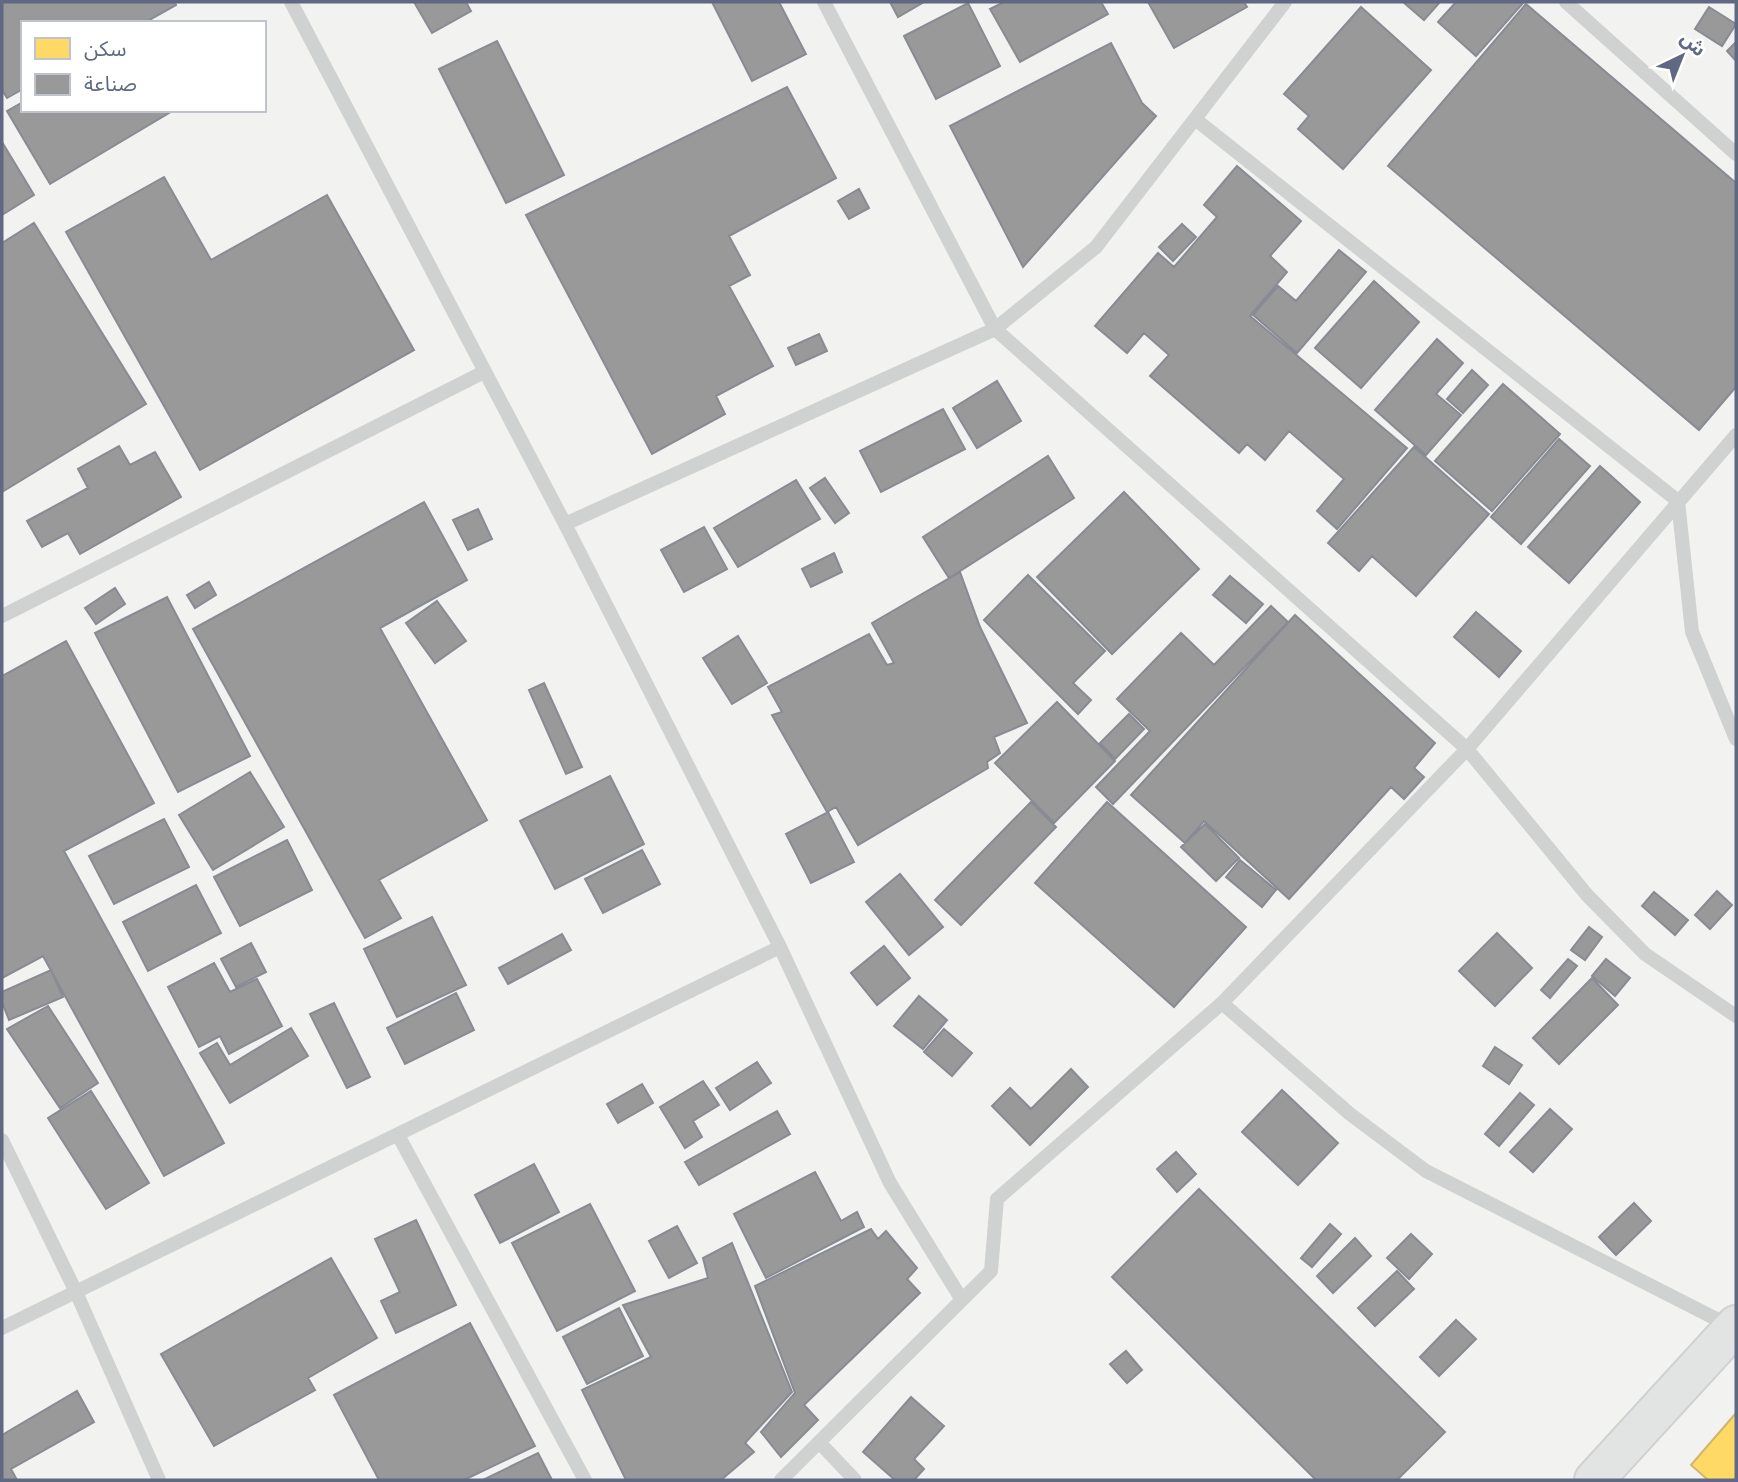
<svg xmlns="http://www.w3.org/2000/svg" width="1738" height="1482" font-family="'Golos Text','Noto Sans Arabic',sans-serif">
	<rect width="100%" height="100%" fill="#f2f3f0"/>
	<!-- homes -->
	<path fill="#ffd966" stroke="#cfb76f" stroke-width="2" d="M1736,1413v67h-28l-17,-15z"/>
	<!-- industry -->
	<path fill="#999" stroke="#888b93" stroke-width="2" d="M2,2h173l1,3 -32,18h-121v66l-16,9 -5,-8z
		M414,2h52l5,9 -39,22z
		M712,2h67l27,52 -54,27z
		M890,2h34l-26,15z
		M1004,2h97l7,12 -88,48 -30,-53z
		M1148,2h96l3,5 -73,41z
		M1403,2h37l-16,18z
		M1456,2h68l-48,54 -38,-34z
		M968,3l32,63 -64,33 -32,-63z
		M1526,4l210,179v204l-37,43 -311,-264z
		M1361,7l70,63 -88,99 -45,-40 11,-13 -25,-22z
		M1709,7l27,17 -14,22 -27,-17z
		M497,41l67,134 -58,28 -67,-134z
		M1736,42v19l-9,-10z
		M1111,43l31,60 14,13 -133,151 -73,-141z
		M787,87l49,91 -107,58 21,39 -21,11 44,80 -57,30 9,18 -73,40 -126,-239z
		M23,102v8h151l-124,74 -43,-73z
		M2,142l32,53 -32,20z
		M1237,166l64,55 -31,35 17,16 -37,44 157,132 -70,81 -20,-18 27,-32 -55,-48 -24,29 -18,-16 -8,9 -89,-77 19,-21 -25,-22 -17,20 -32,-27 63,-73 16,14 43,-50 -13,-12z
		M164,177l47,83 116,-65 87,155 -214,120 -134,-238z
		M859,189l10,19 -20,11 -11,-18z
		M34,223l112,181 -144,88v-249z
		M1182,224l14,13 -23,24 -14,-14z
		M1339,250l27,22 -69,81 -44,-38 25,-29 18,15z
		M1374,281l45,41 -58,66 -46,-40z
		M819,334l8,17 -31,14 -8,-17z
		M1437,339l26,24 -27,31 25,21 -35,40 -51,-45z
		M1472,370l16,15 -25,28 -16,-14z
		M997,381l24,40 -44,27 -24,-40z
		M1503,384l57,50 -68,77 -57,-50z
		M943,409l22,40 -84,43 -21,-41z
		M1559,439l31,27 -69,78 -30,-27z
		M119,446l11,19 25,-13 26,45 -101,57 -12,-21 -26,14 -15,-26 61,-33 -10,-19z
		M1414,447l75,67 -73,82 -44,-40 -13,15 -31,-28z
		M1048,456l26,42 -125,80 -26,-41z
		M1600,466l40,36 -71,81 -41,-36z
		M825,478l24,35 -14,10 -25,-35z
		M796,480l24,39 -82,48 -24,-39z
		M1124,492l75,77 -87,85 -75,-77z
		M424,502l43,78 -87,48 107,192 -108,60 22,38 -36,20 -172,-309z
		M478,509l14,30 -24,11 -15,-30z
		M704,527l23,42 -43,23 -23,-42z
		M834,553l8,19 -31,15 -9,-18z
		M960,572l20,55 47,96 -33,14 6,16 -13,9 1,6 -130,77 -22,-38 -9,5 -55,-97 10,-3 -14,-25 101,-53 18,31 7,-2 -22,-40z
		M1028,575l77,76 -32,32 18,17 -13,14 -94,-94z
		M1230,576l33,28 -17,19 -33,-28z
		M209,582l7,13 -21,13 -8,-13z
		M115,588l10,16 -29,20 -11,-16z
		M167,597l83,159 -72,36 -83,-159z
		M437,601l29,40 -31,22 -29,-40z
		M1271,606l17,16 -175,182 -17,-17 54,-56 -33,-32 64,-66 33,32z
		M1476,612l45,39 -22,26 -45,-40z
		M1295,615l140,128 -21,25 10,9 -20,22 -13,-12 -102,112 -85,-78 -19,22 -54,-48z
		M738,636l29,47 -35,21 -29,-46z
		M66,641l88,162 -90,48 160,292 -60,33 -121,-220 -41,22v-302z
		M544,683l38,84 -16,7 -37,-84z
		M1057,702l58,59 -61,62 -59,-60z
		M1129,714l15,15 -29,30 -15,-16z
		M250,772l34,55 -71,43 -34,-55z
		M610,776l34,68 -89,45 -35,-68z
		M1031,802l25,25 -95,98 -26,-25z
		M1107,802l139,125 -72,80 -139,-124z
		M828,812l26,50 -43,21 -25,-49z
		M164,819l25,48 -75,37 -25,-48z
		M1205,824l34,34 -23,23 -35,-34z
		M287,840l25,50 -72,36 -26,-49z
		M642,850l18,34 -57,29 -18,-34z
		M1240,860l36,30 -14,17 -36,-30z
		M900,874l43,53 -34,28 -43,-53z
		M196,885l25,48 -73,38 -25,-49z
		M1717,891l15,14 -22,24 -15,-14z
		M1654,892l34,28 -13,15 -33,-29z
		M432,917l34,68 -69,32 -33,-68z
		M1589,927l13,10 -17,23 -14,-10z
		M1497,933l35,35 -37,38 -36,-35z
		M562,934l9,16 -63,34 -9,-16z
		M251,943l15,29 -30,15 -15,-28z
		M884,946l26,32 -33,27 -26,-32z
		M1568,959l9,7 -27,32 -9,-8z
		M1606,959l24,19 -15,18 -23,-20z
		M214,963l16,29 27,-13 25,47 -53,28 -9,-18 -21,11 -31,-60z
		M51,970l12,27 -54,23 -7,-18v-10z
		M1592,978l26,27 -59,59 -26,-26z
		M456,993l18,37 -69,34 -18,-36z
		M919,996l28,24 -24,29 -29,-23z
		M334,1003l36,74 -23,11 -37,-74z
		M48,1006l50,77 -38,25 -53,-79z
		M291,1028l17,28 -78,47 -30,-50 17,-10 13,22z
		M944,1029l28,24 -20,23 -28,-24z
		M1495,1047l27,18 -13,19 -26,-18z
		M757,1062l14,21 -41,27 -14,-22z
		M1071,1069l17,18 -58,58 -38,-39 18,-18 21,21z
		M703,1081l16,24 -26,16 9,16 -17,11 -25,-41z
		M642,1084l11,19 -35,20 -11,-19z
		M1282,1090l56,53 -40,42 -56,-53z
		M91,1091l58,92 -43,26 -58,-91z
		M1520,1093l14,12 -35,41 -14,-12z
		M1550,1109l22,20 -39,43 -23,-20z
		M777,1111l13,23 -91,51 -14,-23z
		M1176,1152l20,22 -19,18 -20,-23z
		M534,1164l25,48 -59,31 -25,-48z
		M815,1172l26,49 16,-9 7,15 -98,51 -32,-64z
		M1199,1189l246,243 -48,48h-81l-204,-203z
		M1634,1203l17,18 -35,34 -17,-18z
		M590,1204l45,87 -78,40 -45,-88z
		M416,1220l40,85 -60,28 -15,-32 19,-9 -25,-53z
		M1330,1224l11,10 -29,33 -11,-9z
		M677,1226l20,37 -28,15 -20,-37z
		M871,1229l7,10 8,-8 31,37 -10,11 13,14 -116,112 14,15 -37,37 -20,-25 34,-39 -40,-107z
		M1411,1234l21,20 -23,25 -22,-21z
		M1355,1238l16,18 -38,37 -16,-17z
		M732,1243l60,149 -47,51 9,9 -33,28h-95l-44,-90 69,-33 -28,-52 85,-27 -5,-20z
		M331,1258l46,80 -69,40 7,12 -101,56 -53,-92z
		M1397,1271l17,18 -39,37 -17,-18z
		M619,1308l24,48 -56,28 -24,-47z
		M1456,1320l20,19 -37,37 -19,-19z
		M470,1323l65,123 -71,34h-85l-45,-85z
		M1126,1351l16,19 -15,13 -17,-19z
		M77,1391l17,31 -83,47 6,11h-15v-45z
		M911,1397l33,29 -30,33 10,10 -10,11h-19l-32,-28z
		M538,1453l14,27h-69z"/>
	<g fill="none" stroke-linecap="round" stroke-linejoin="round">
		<defs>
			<path id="secondary" d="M1594,1480l142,-155"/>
		</defs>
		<!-- secondary casing -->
		<use href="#secondary" stroke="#d0d1d2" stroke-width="42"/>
		<!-- lane -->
		<path stroke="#d0d1d1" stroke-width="14" d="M291,2l274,522 215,423 110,236 72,117
			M824,2l171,327 472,420 120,146 58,59 91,62
			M1566,2l170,152
			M1195,119l483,382 14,131 44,107
			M565,524l430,-195 101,-82 189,-245
			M2,616l482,-244
			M1222,1003l128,111 76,57 306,156
			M398,1135l187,345
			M2,1140l74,152 83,188
			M2,1328l778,-381
			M819,1442l36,38
			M781,1480l210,-209 6,-72 225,-196 245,-254 269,-314"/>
		<!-- secondary -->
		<use href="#secondary" stroke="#e2e3e3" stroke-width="38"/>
	</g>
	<!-- border -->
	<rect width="1738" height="1482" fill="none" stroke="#606984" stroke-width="7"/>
	<!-- legend -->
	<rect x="21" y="21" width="245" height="91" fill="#ffffff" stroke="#bfc3ce" stroke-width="2"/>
	<rect x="35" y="38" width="35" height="21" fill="#ffd966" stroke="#bfc3ce" stroke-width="2"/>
	<text x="84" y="56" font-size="21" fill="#606984">سكن</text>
	<rect x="35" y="74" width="35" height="21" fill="#999999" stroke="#bfc3ce" stroke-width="2"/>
	<text x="84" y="91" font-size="21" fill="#606984">صناعة</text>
	<!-- north arrow -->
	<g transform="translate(1682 56) rotate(43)" stroke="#ffffff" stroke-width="5" paint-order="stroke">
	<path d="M0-5L12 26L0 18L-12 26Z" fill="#606984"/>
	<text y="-10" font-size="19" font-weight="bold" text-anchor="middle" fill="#606984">ش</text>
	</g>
</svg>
